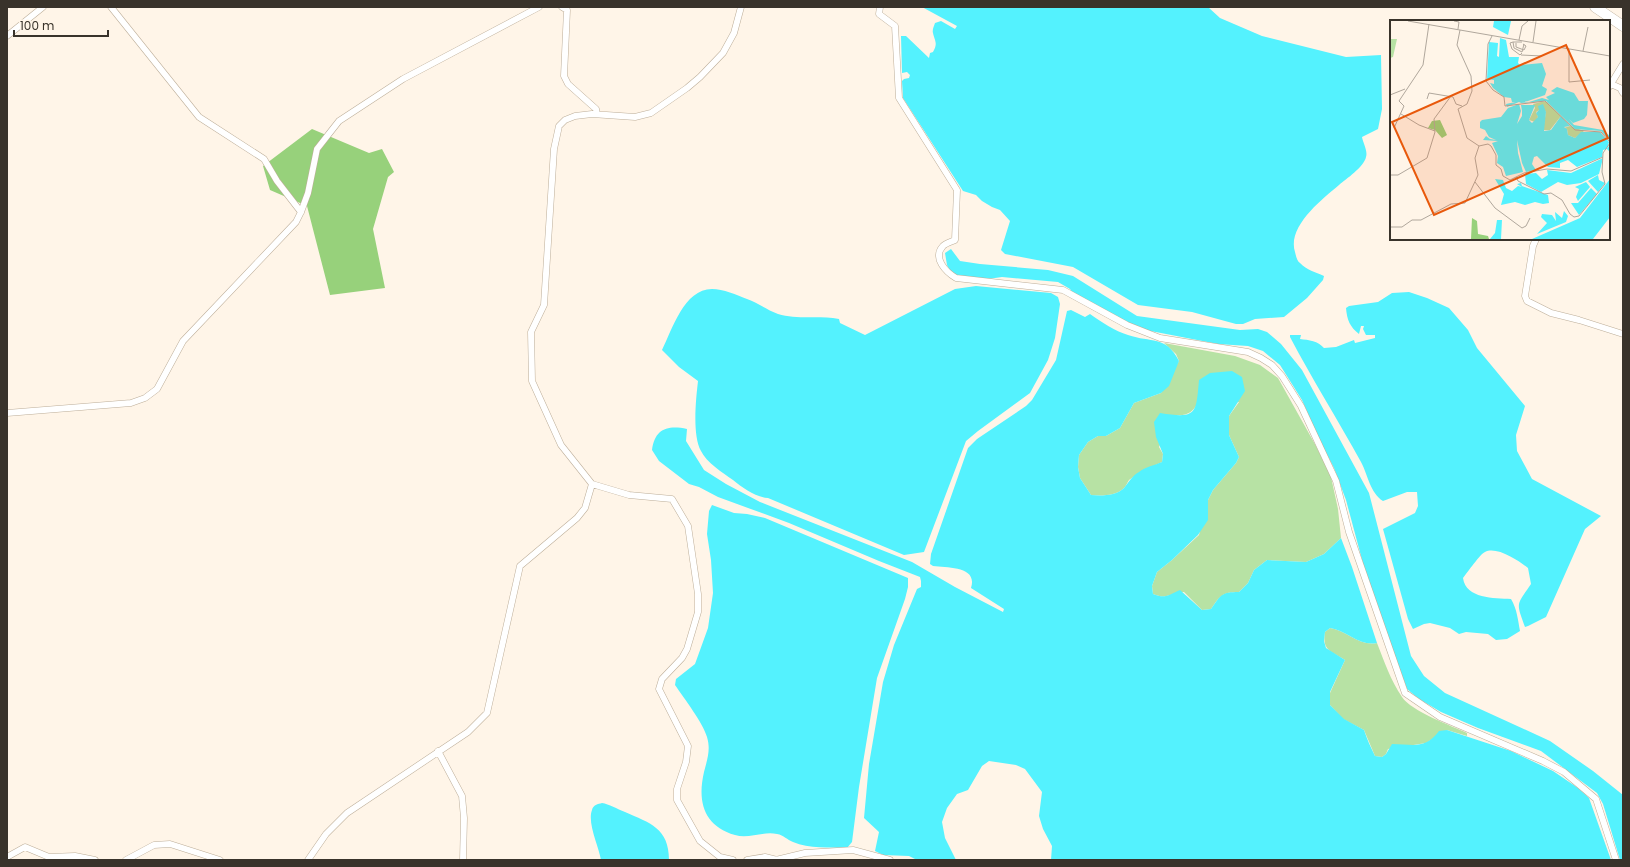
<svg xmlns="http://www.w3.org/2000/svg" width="1630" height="867" font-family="Poppins,sans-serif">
	<rect width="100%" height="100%" fill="#fff5e8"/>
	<!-- green -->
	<path fill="#b7e2a4" d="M1164,343l71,13 25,9 18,13 38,68 15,31 7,32 3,29 -17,16 -18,8 -39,-2 -13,10 -6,13 -9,9c-17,0 -19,4 -28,17l-9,1 -18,-18c-15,1 -17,8 -31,2l-1,-8 5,-14 15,-12 27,-25 9,-35 5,-10 23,-27 3,-6 -10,-22v-19l10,-14 -43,4c-6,9 -13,10 -23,9l-14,32 4,7 -1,8c-11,5 -24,11 -33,18 -2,3 -3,6 -5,8 -8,8 -23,8 -33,7l-11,-17 -2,-11 1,-12 9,-13 10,-6h8l14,-8 14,-25 27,-10 18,-32 -3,-7z
		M1330,628c16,2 30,19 47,15 7,18 14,38 25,54 9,14 50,29 65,36v3l-20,-6 -21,13 -38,6 -2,5 -4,3 -7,-1 -11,-26 -21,-11 -13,-14v-12l15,-33c-14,-9 -23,-9 -20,-28z"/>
	<!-- forest -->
	<path fill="#97d17b" d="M312,129l57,24 13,-4 12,23 -6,5 -15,52 12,59 -55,7 -23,-89 -37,-16 -7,-24z"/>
	<!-- water -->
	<path fill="#54f2fe" d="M922,7h286l12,11 42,18 84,21 35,-2 1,54 -4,20 -16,8c1,6 6,14 4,20 -2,10 -20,22 -27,28 -18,15 -52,42 -44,67 1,4 2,9 5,11 7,7 15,9 24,13l-1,4 -16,18 -23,19 -29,2 -12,5h-7l-44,-12 -54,-7 -65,-38 -68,-13 -4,-4 9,-29 -10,-11 -8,-3 -10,-6 -6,-6 -13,-4 -60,-93 -1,-17 2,-2 5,-1 1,-3 -3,-3 -5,1 -1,-37h5l23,22 1,-5 3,-1c5,-9 2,-10 0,-19 -1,-3 1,-7 2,-10l6,-2 14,8 2,-3z
		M951,249l9,12 20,3 68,6 25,6 64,40 103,14 18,-1 9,3 14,12 21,26 67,123 42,163 13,20 21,17 105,48 43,30 30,24v65h-3l-17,-56 -6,-11 -56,-42 -63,-23 -37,-16 -22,-13 -12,-10 -39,-107 -22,-82 -12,-32 -16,-31 -16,-37 -22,-35 -17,-14 -15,-5 -30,-2 -83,-16 -61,-33 -4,-6 -12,-7 -56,-5 -14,2 -36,-4 -5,-10 -2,-12z
		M976,286l75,7 7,4 2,7 -5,34 -7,22 -18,33 -52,38 -12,10 -42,111 -20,3 -136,-57c-13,-1 -25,-10 -35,-18 -10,-7 -27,-18 -32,-29 -9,-16 -5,-52 -3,-70l-19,-14 -17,-17c10,-20 22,-61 50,-61 11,0 25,6 35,10 11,4 20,11 31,15 19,6 41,1 61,5l1,4 25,12 90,-46z
		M1409,292l18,6 22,10 19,22 9,18 48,58 -9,29 1,16 15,28 69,37 -16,13 -39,88 -18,9 -3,1c-9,-25 -9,-21 6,-43l-3,-16c-9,-7 -31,-22 -43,-16 -4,1 -18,21 -22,26 3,21 31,20 48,21 6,10 7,21 9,32l-13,8 -11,1 -8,-6 -22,-2 -7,2 -9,-6 -20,-5 -6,1 -11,5 -5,-10 -25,-90 32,-16 3,-7 -1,-14h-10l-24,9c-13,-8 -15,-26 -22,-39 -23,-42 -49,-83 -71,-125v-2h11l-1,4c9,1 18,2 24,9l12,-1 18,-7 1,3 20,-5v-3h-9l-3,-6 1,-3h-3l-2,8c-9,-7 -12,-14 -13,-26l3,-2 29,-4 14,-9z
		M1071,310l14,7 5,-3c11,8 25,17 38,21 23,8 38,0 51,26l-10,25 -8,7 -27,10 -14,25 -14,8h-8l-10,6 -9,13 -1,12 2,11 11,17c10,1 25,1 33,-7 5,-6 8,-12 15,-16 6,-5 16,-7 23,-10l1,-8 -7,-17 -2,-15 6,-9c37,6 36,1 39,-33l11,-7 22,-2 10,6 3,14 -16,25v19l10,22 -3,6 -23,27 -5,10v20l-10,15 -26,25 -15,12 -5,14 1,8c13,5 15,1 27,-4l22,20 9,-1c10,-14 10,-17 28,-17l9,-9 6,-13 13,-10 39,2 18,-8 17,-16 11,29 25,76c-17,4 -31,-13 -47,-15l-5,4 -1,9 2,7 19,12 -15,32v13l14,14 20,11c3,9 7,18 11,26l7,1 4,-3 6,-10c21,0 33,6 47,-13l8,-1 64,21 42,20 25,17 11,10 22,62h-560l1,-14 -9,-17 -4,-13 3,-24 -17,-23 -9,-4 -27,-4 -7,5 -14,24 -11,4 -10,14 -5,14 3,16 11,22h-39l-8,-4 -26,-1 -8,-4 4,-19 -15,-14 5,-54 14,-82 11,-37 23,-56 4,-2v-6l-1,-4 -41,-16 -90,-38 -71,-26 -19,-10 -10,-3 -30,-23 -7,-11c3,-21 15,-25 35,-21l-1,12 18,29 22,14 34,18 152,60 43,25 48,25 1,-3 -33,-21c7,-22 -23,-20 -38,-22l-3,-2 1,-10 37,-106 9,-9 49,-33 6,-6 24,-40 11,-49z
		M712,505l22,8 13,1 18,4 143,60v9l-3,12 -28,79 -18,109 -7,55 -5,6c-17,-1 -38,1 -54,-6 -6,-2 -9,-7 -16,-8 -14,-3 -28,5 -42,1 -31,-9 -38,-33 -31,-63 3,-12 7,-22 3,-35 -4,-14 -23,-39 -32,-52l1,-6 19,-15 13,-36 5,-35 -2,-33 -4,-26 2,-23z
		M602,803c7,1 15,6 23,9 25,11 44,16 44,48h-68c-2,-13 -14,-37 -9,-50 1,-5 6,-6 10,-7z"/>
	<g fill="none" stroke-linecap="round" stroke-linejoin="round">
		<defs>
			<path id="minor" d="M111,7l88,110 65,42 13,22 24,31
				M562,7l5,3 -3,66 4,8 28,25 1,5
				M880,7l-1,7 16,12 4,72 58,92 -2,50c-4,2 -9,3 -12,6 -11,12 3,26 13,32l107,12 64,35 33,13 88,14 13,6 11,7 10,11 19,30 35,75 13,51 56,161 35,24 103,44 21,11 32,27 20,61
				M7,36l36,-29
				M1611,84l9,4 3,5
				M1609,87l14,-23
				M1536,239l-3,7 -8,50 2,5 24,12 28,7 44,14
				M7,413l124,-10 14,-5 12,-9 26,-48 113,-119 5,-10 7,-19 9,-44 22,-28 64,-42 136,-72
				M592,484l37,11 43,4 16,27 10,68v18l-11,37 -5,9 -20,21 -3,10 29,57 -2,16 -9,27v11l23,41 20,16 13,3
				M438,751l24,45 2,22 -1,42
				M7,857l18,-10 24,10 26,-1 20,4
				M126,860l28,-15 16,-1 50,16
				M308,860l18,-26 21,-21 121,-81 19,-19 33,-147 57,-48 8,-10 7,-24 -31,-39 -29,-64 -1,-49 13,-27 10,-156 5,-23 6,-6 10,-4 17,-2 43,3 16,-4 36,-25 13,-11 23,-24 11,-20 7,-26
				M747,860l18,-3 12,3
				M776,860l29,-7 48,-3 37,10"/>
			<path id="primary" d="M1595,7l28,19"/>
		</defs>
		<!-- minor casing -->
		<use href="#minor" stroke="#bdae99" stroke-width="7"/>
		<!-- primary casing -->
		<use href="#primary" stroke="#bdae99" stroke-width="11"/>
		<!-- minor -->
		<use href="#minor" stroke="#fff" stroke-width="6"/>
		<!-- primary -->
		<use href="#primary" stroke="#fff" stroke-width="10"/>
	</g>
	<!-- overview -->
	<g transform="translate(1390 20)">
		<rect width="220" height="220" fill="#fff5e8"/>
		<path d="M0,19h7l-4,18 -3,1zM151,82h6l14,14 -11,14h-7l3,-18 -3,-4 -7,4 2,5 -3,5 -6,-2 6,-12 -2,-4zM180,106l14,5 -9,7 -7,-3 -1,-6 -3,-1z" fill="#b7e2a4"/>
		<path d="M50,100l7,15 -5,3 -7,-8 -7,-2 4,-7zM82,198l5,3 1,13 10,2 1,3h-18z" fill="#97d17b"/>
		<path d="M104,1h17l-3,14 -15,-8zM110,18l6,2 3,17h10l-1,6 2,2 22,-2 4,11 -4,12 5,3 -2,6 -17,6 -16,1 -1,-4 -7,-1 -11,-9 -3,-5 4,1v-4l-7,-1 2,-37 9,1 -1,13 2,1zM167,67l17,6 5,8h9l-1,14 -3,4 -11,4 -4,-4 5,6 29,5 7,6v5l-9,-10 -26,-2 -29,-28 -25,2 -2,-1 -12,5 -1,-3 14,-3 9,1 13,-4 7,2 -3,-3 9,-4 -4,-2zM129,84l2,7 -4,13 5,-8v-5l-1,-6h14l-6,15 3,3 6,-6 -2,-4 3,-3 -1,-4 5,-2 3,8 -2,19 7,-1 10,-14 9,10 -6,1 3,2 1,6 7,3 6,-6h19l9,10 -2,7 3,-5v8l-3,-3 -4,1 -1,7 -25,10 -9,-7 -8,3v5l-12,-1 -11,-11 -3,1 -2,7 4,6 -10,2 -4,-9 -5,-23 1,13 5,19 -17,4 -3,-9 -6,-4 1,-7 -6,-13 6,-2 -15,-1 3,-4 4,3 6,1 -7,-3 -4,-7 -5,-2v-6l2,-2 19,-3 7,-9zM213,138l-4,16 -18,9 -14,2 -9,-3 -17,10 -15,-8 -1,-10 11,-1 6,6 6,-4 -1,-5 24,3zM208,155l1,5 6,3 -7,9 -10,-11zM105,159l8,1 3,8 6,3 6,-5 4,1 -5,-3 4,-1 1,3 26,9 1,8 -6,1 -8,-2 -10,3 -10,-3 -14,3 3,-11zM220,159v38l-17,22h-61l48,-21zM196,162l4,5 -12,14 -2,-4 3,-8 -4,-2zM201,168l6,6 -18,21 -8,-12h7zM174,191l4,5 -2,6 -29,12 10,-11 -6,-6 1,-3 10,1 4,6 -1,-9 7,6zM107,200h5l-1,19h-11l5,-6z" fill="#54f2fe"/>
		<path fill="none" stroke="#b0a79c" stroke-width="1" d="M18,1l202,35M64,1l5,1 -1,7M102,16l-4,8 -2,37 7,9 11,7 1,9 40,-5 30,29 26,2 9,10M129,20l3,-14 6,-5M123,22l-3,1 2,6 8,6 2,-2M132,22h-9l1,6 8,4 2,-8M143,22l3,-21M126,23v4l8,3 2,-4 -3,-2M179,29v33l21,-2M193,31l5,-24M131,35l21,1M0,75l15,-6M37,79l2,-6 24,4 3,7 6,2M11,94l18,11 16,6M4,108l10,-22 -5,-5 24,-36 6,-41M89,126l9,-2 3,2 5,9v10l5,4 2,7 7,4 6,-3 2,4 26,13 7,-1 11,7 8,14 4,3 5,-1 26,-32 -3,-12 1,-19 7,-10M0,155h8l29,-17 8,-26 -1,-13 17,-23M126,157l8,-4 23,-4 24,2 32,-14M85,162l20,26 27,20 4,-2 4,-8M0,207h12l10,-7h9l30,-16 14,-1 13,-28 -3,-17 4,-12 -12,-8 -9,-29 9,-5 5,-13 -1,-15 -14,-31 3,-15"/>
		<path fill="#e8590c" fill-opacity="0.15" stroke="#e8590c" stroke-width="2" d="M176,25l42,93 -174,77 -42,-93z"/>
		<rect width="220" height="220" fill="none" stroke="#39332b" stroke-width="2"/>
	</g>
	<!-- border -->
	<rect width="1630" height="867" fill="none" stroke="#39332b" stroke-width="16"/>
	<!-- scale -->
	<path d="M14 30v6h94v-6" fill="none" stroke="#39332b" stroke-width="2"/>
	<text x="20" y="30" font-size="12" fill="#39332b" stroke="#fff5e8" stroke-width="3" paint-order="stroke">100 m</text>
</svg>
